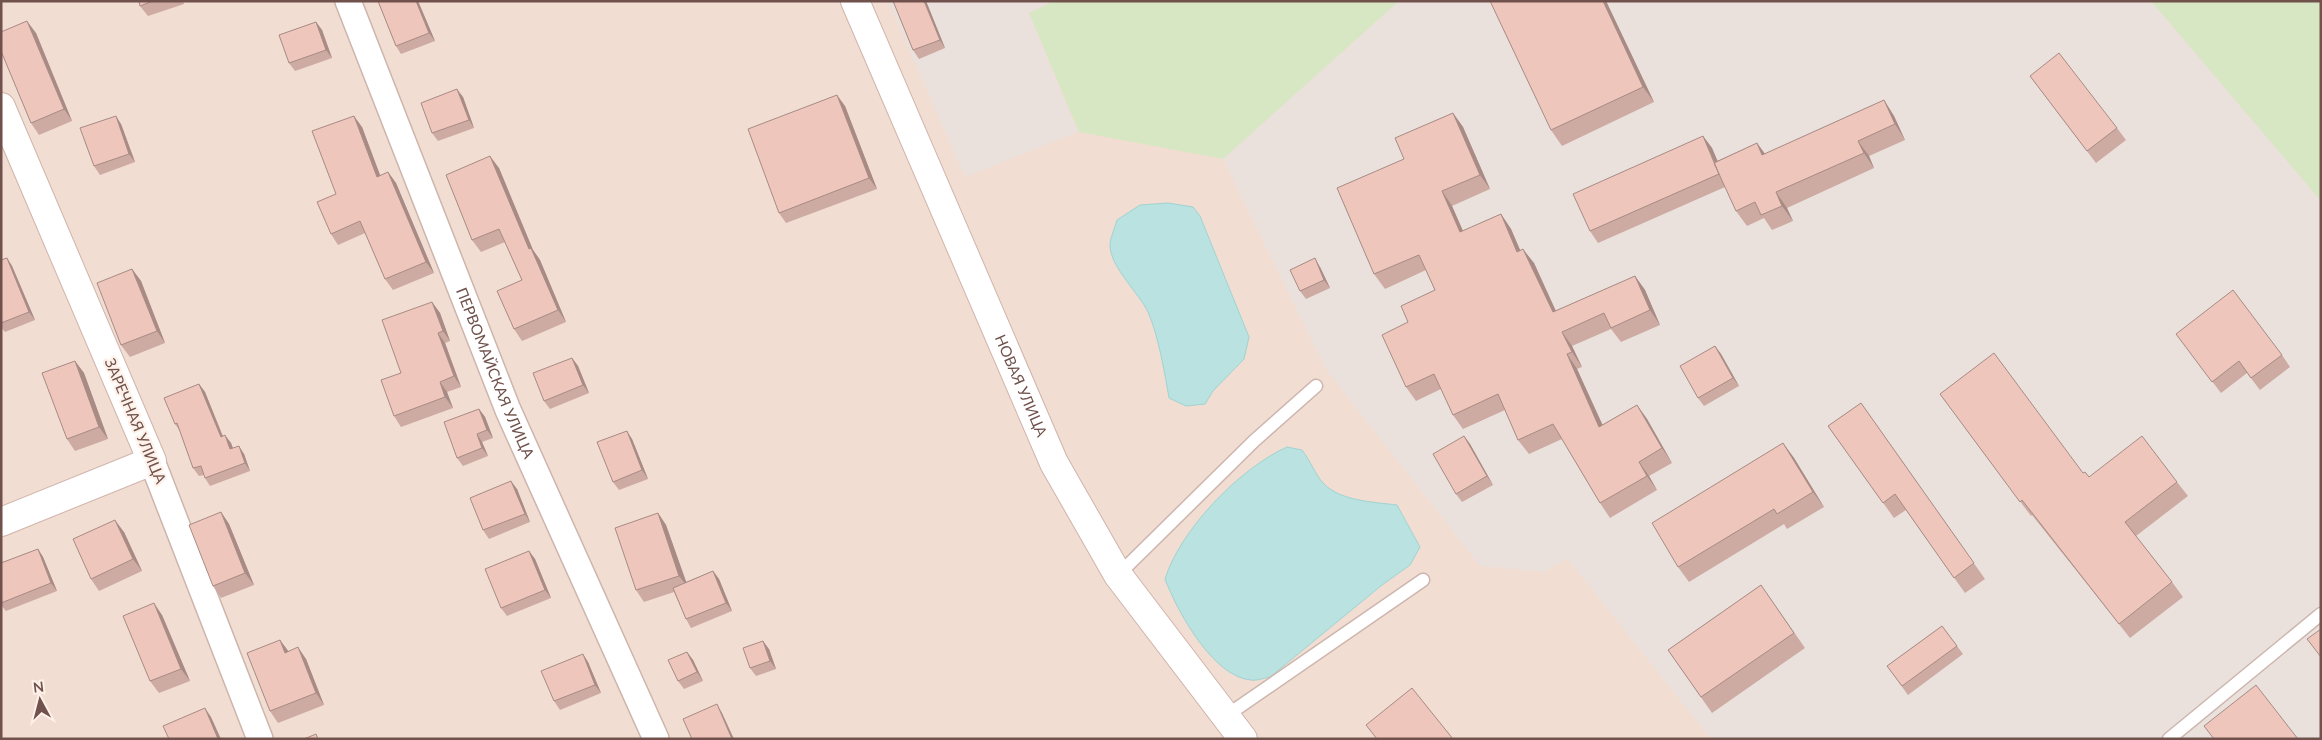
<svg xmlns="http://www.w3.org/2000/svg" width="2322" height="740" font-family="Lato,sans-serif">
	<rect width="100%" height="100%" fill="#faede3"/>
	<!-- residential -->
	<path fill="#f1ddd2" d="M1,1h2320v738h-2320z"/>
	<!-- industrial -->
	<path fill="#eae1dd" d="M888,1h167l-26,12 49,119 -113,45z
		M1399,1h752l170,200v538h-610l-144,-181 -22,14 -65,-6 -155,-198 -102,-209z"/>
	<!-- green -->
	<path fill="#d8e7c3" d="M1054,1h345l-176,158 -144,-27 -50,-119z
		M2151,1h170v200z"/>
	<!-- water -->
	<path fill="#b9e2e0" stroke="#a0d3d1" d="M1168,203l25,4 7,9 49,121 -5,22 -31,32 -8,13 -19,2 -17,-8c-4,-24 -11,-64 -21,-86 -9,-19 -37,-44 -38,-66 0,-8 5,-18 7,-26l23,-15z
		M1287,447l15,3c7,9 14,25 21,33 17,18 50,19 74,22l23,42 -10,18 -28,20 -112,92c-6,1 -14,4 -19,3 -38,-3 -74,-69 -86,-101 15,-49 75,-111 122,-132z"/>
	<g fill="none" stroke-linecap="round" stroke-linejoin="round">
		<defs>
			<path id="lane" d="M1118,575l136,-134 62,-55
				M1226,716l197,-136
				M2169,739l152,-125"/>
			<g id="street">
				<path id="s1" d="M348,1l160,409 148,329"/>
				<path d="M152,461l108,278"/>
			</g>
			<g id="secondary">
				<path id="s2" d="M855,1l199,462 64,112 125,164"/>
				<path d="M1,107l151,354 -151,61"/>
			</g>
		</defs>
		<!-- lane casing -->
		<use href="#lane" stroke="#cdb5ad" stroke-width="15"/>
		<!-- street casing -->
		<use href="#street" stroke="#cdb5ad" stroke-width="28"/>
		<!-- secondary casing -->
		<use href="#secondary" stroke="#d0b4ab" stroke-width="30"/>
		<!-- lane -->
		<use href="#lane" stroke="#fff" stroke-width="12"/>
		<!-- street -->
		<use href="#street" stroke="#fff" stroke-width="25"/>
		<!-- secondary -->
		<use href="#secondary" stroke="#fff" stroke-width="28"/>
	</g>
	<!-- wall -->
	<path fill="#cdaaa2" d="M139,1h44l1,3 -36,12 -8,-10z
		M378,1h40l17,40 -34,13 -5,-8z
		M893,1h33l19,47 -26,11 -6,-9z
		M1606,1l48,101 -92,44 -11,-16z
		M316,22l6,8 10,28 -37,13 -6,-8z
		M36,33l36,88 -33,14 -8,-12z
		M2030,76l87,52 9,12 -30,23z
		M463,97l11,31 -36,13 -6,-8z
		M1884,100l10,16 11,24 -36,16 5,12 -87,40 6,13 -21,9 -8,-12 -17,8 -11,-15 -11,-24 -127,56 -8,-12 113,-95 9,12 5,13 40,-18 8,11z
		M845,106l32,83 -91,34 -7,-10z
		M1453,113l10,14 27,62 -38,17 11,25 38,-17 10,15 9,21 14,13 22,48 79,-35 10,14 15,35 -39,17 -10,-13 -39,17 10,21 -5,2 25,56 35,-20 10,14 25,44 -23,13 8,14 -47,28 -10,-15 -38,-64 -33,15 -11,-14 -13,-30 -42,19 -10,-14 -12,-26 -25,12 -10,-14 2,-65 27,-32 -9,-20 -41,19 -11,-15 30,-115z
		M121,124l14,38 -35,13 -6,-9z
		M362,127l18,49 8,-4 8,11 38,90 -41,17 -8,-11 -20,-46 -27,12 -7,-11 5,-40z
		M499,168l34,82 7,10 26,62 -44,19 -8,-12 8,-49 -17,-38 -24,10 -9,-12z
		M7,258l5,8 23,54 -30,12 -4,-5v-67z
		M1320,267l10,21 -24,11 -6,-8z
		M132,269l9,12 24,62 -35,14 -9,-12z
		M432,302l8,11 10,28 -5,2 16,44 -14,5 6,16 -52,19 -7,-11z
		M2176,334l106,21 8,12 -30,23 -13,-17 -26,20z
		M1715,346l6,8 18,32 -35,20 -6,-8z
		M572,358l6,8 11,27 -39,16 -6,-8z
		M75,361l9,12 24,66 -33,12 -8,-12z
		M199,384l6,8 18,44 8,7 2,5 11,6 6,17 -40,15 -5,-8 -1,-3 -5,1 -6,-8 -13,-37 -5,-7z
		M1940,394l143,79 6,4 88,5 11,14 -52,40 36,46 11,15 -53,41 -98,-123 -1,1z
		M1861,403l124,176 -20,14 -59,-83 -12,8 -66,-92z
		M479,409l6,8 8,21 -11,4 6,14 -25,10 -6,-8z
		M1464,436l6,8 23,41 -31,17 -6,-8z
		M632,439l16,40 -29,11 -6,-8z
		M1783,443l11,15 30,49 -37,22 -3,-5 -95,58 -11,-15z
		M517,489l13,33 -41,17 -6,-9z
		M221,512l8,12 25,61 -33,13 -8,-12z
		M658,513l8,12 20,57 27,-11 6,8 13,32 -41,17 -5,-9 -12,-27 -30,10 -8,-12z
		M124,532l18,39 -43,20 -8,-12z
		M38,549l5,8 14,34 -51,20 -5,-6v-42z
		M529,551l6,8 16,39 -44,18 -6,-8z
		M1761,585l44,63 -93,65 -44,-63z
		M162,615l28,66 -31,12 -9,-12z
		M1942,626l21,28 -55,41 -21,-29z
		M280,640l8,11 18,8 18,46 -46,18 -8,-12z
		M769,649l7,20 -20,7 -6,-8z
		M687,652l6,8 10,21 -19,8 -6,-8z
		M588,662l13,31 -41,17 -6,-9z"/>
	<!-- shaded-wall -->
	<path fill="#a78b84" d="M416,1h2l17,40 -6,-8z
		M924,1h2l19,47 -5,-8z
		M1603,1h3l48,101 -11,-15z
		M27,21l9,12 36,88 -8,-12z
		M316,22l6,8 10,28 -6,-8z
		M457,89l6,8 11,31 -5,-8z
		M837,95l8,11 32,83 -8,-11z
		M1884,100l10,16 11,24 -10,-16z
		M1453,113l10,14 27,62 -10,-14z
		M116,116l5,8 14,38 -6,-8z
		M354,116l8,11 23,61 -8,-11z
		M1703,136l9,12 16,37 -8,-11z
		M1858,141l11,15 5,12 -10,-15z
		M1757,143l11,15 -6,-3z
		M490,156l9,12 34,82 7,10 26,62 -8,-12 -29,-61z
		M388,172l8,11 38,90 -8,-11z
		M1442,191l10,15 18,41 -10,-15z
		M1776,192l11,16 6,13 -11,-15z
		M1501,214l10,15 16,37 -10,-14z
		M1523,249l11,14 29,64 -10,-15z
		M7,258l5,8 23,54 -6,-8z
		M1315,258l5,9 10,21 -6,-8z
		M132,269l9,12 24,62 -8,-12z
		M1635,276l10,14 15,35 -10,-15z
		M432,302l8,11 10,28 -7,-10z
		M1562,332l10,14 10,21 -10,-15z
		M438,333l7,10 16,44 -7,-11z
		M1715,346l6,8 18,32 -6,-8z
		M1567,354l10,15 33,72 -11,-14z
		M572,358l6,8 11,27 -6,-8z
		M75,361l9,12 24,66 -9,-12z
		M440,382l7,10 6,16 -8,-11z
		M199,384l6,8 21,53 -5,-8z
		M1637,405l10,14 25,44 -10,-15z
		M479,409l6,8 8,21 -6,-8z
		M627,431l5,8 16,40 -6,-9z
		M477,434l5,8 6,14 -6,-8z
		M225,435l6,8 5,14 -6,-8z
		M1464,436l6,8 23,41 -6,-9z
		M1783,443l11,15 30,49 -11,-15z
		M239,446l5,8 6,17 -5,-8z
		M1639,462l10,14 8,14 -10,-14z
		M511,481l6,8 13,33 -5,-8z
		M221,512l8,12 25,61 -9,-12z
		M658,513l8,12 22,62 -9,-11z
		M115,520l9,12 18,39 -9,-12z
		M38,549l5,8 14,34 -6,-8z
		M529,551l6,8 16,39 -6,-8z
		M713,571l6,8 13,32 -6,-8z
		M154,603l8,12 28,66 -9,-12z
		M280,640l9,12 -4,1z
		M763,641l6,8 7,20 -6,-8z
		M298,647l8,12 18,46 -8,-12z
		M687,652l6,8 10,21 -6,-9z
		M583,654l5,8 13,31 -6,-8z
		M717,704l5,9 12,26h-2z
		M205,708l6,9 10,22h-3z"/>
	<!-- building -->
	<path fill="#eec6bc" stroke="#a78b84" d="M139,1h14l-13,5z
		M378,1h38l13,32 -33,13z
		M893,1h31l16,39 -27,10z
		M1490,1h113l40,86 -92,43z
		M27,21l37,88 -33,14 -30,-72v-19z
		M316,22l10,28 -37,13 -10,-28z
		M2059,53l58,75 -30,23 -57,-75z
		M457,89l12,31 -37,13 -11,-30z
		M837,95l32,83 -90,35 -31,-84z
		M1884,100l11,24 -37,17 6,12 -88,39 6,14 -21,9 -6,-13 -19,9 -22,-48 43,-20 5,12z
		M1453,113l27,62 -38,16 18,41 41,-18 16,38 6,-3 30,63 82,-36 15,34 -39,18 -7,-15 -42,19 10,20 -5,2 32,73 38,-22 25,43 -23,14 8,14 -47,27 -47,-79 -35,16 -20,-46 -45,21 -19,-41 -28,13 -24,-52 26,-13 -7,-16 34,-16 -16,-35 -45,19 -37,-86 67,-29 -9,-21z
		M116,116l13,38 -35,12 -14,-38z
		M354,116l23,61 11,-5 38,90 -41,17 -25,-58 -29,13 -14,-32 19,-8 -24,-63z
		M1703,136l16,38 -129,57 -17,-37z
		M490,156l39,93 2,-1 27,62 -44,19 -17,-38 25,-11 -23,-51 -27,11 -26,-65z
		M7,258l22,54 -28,11v-63z
		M1315,258l9,22 -24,11 -10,-21z
		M132,269l25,62 -36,14 -24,-62z
		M2233,290l49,65 -31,23 -12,-17 -27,21 -36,-48z
		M432,302l11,29 -5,2 16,43 -14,6 5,15 -51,19 -13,-36 20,-7 -19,-53z
		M1715,346l18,32 -35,20 -18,-32z
		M1994,353l89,120 2,-1 4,5 53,-41 35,46 -52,40 47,60 -53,42 -97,-124 -2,2 -80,-108z
		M572,358l11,27 -39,16 -11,-28z
		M75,361l24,66 -32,12 -25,-66z
		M199,384l22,53 4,-2 5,14 9,-3 6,17 -40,15 -4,-12 -8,2 -16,-45 -2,1 -11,-26z
		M1861,403l113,160 -20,15 -59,-84 -12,9 -55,-77z
		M479,409l8,21 -10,4 5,14 -25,10 -13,-36z
		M627,431l15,39 -29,12 -16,-40z
		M1464,436l23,40 -31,18 -23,-40z
		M1783,443l30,49 -36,22 -3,-5 -96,58 -26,-44z
		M511,481l14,33 -42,16 -13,-32z
		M221,512l24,61 -32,13 -24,-61z
		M658,513l21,63 -43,14 -21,-62z
		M115,520l18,39 -42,20 -18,-40z
		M38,549l13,34 -50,20v-40z
		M529,551l16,39 -44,18 -16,-39z
		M713,571l13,32 -40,16 -13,-31z
		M1761,585l33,48 -93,64 -33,-47z
		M154,603l27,66 -31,12 -27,-65z
		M1942,626l15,20 -55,40 -15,-20z
		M2321,629v28l-14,-18z
		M280,640l5,13 13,-6 18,46 -46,18 -23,-58z
		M763,641l7,20 -20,7 -7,-20z
		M687,652l10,20 -19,9 -10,-21z
		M583,654l12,31 -41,16 -13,-30z
		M2256,685l42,54h-84l-10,-13z
		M1412,688l41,51h-76l-11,-14z
		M717,704l15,35h-40l-9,-20z
		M205,708l13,31h-49l-6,-13z
		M316,734l2,5h-14z"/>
	<g text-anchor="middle" stroke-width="4.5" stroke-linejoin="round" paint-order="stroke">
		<!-- street labels -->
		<g font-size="15" fill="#70514b" stroke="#fef1e9">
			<text dy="5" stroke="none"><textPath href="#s1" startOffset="400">ПЕРВОМАЙСКАЯ УЛИЦА</textPath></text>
			<text dy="5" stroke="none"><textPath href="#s2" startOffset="419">НОВАЯ УЛИЦА</textPath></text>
			<text transform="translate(135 421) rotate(67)" y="5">ЗАРЕЧНАЯ УЛИЦА</text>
		</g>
	</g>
	<!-- border -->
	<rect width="2322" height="740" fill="none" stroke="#70514b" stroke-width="5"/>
	<!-- north arrow -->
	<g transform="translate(40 700) rotate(353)" stroke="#fef1e9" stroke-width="4" paint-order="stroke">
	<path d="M0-4L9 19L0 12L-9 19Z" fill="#70514b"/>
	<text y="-8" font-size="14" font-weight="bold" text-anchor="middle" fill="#70514b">N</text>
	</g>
</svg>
